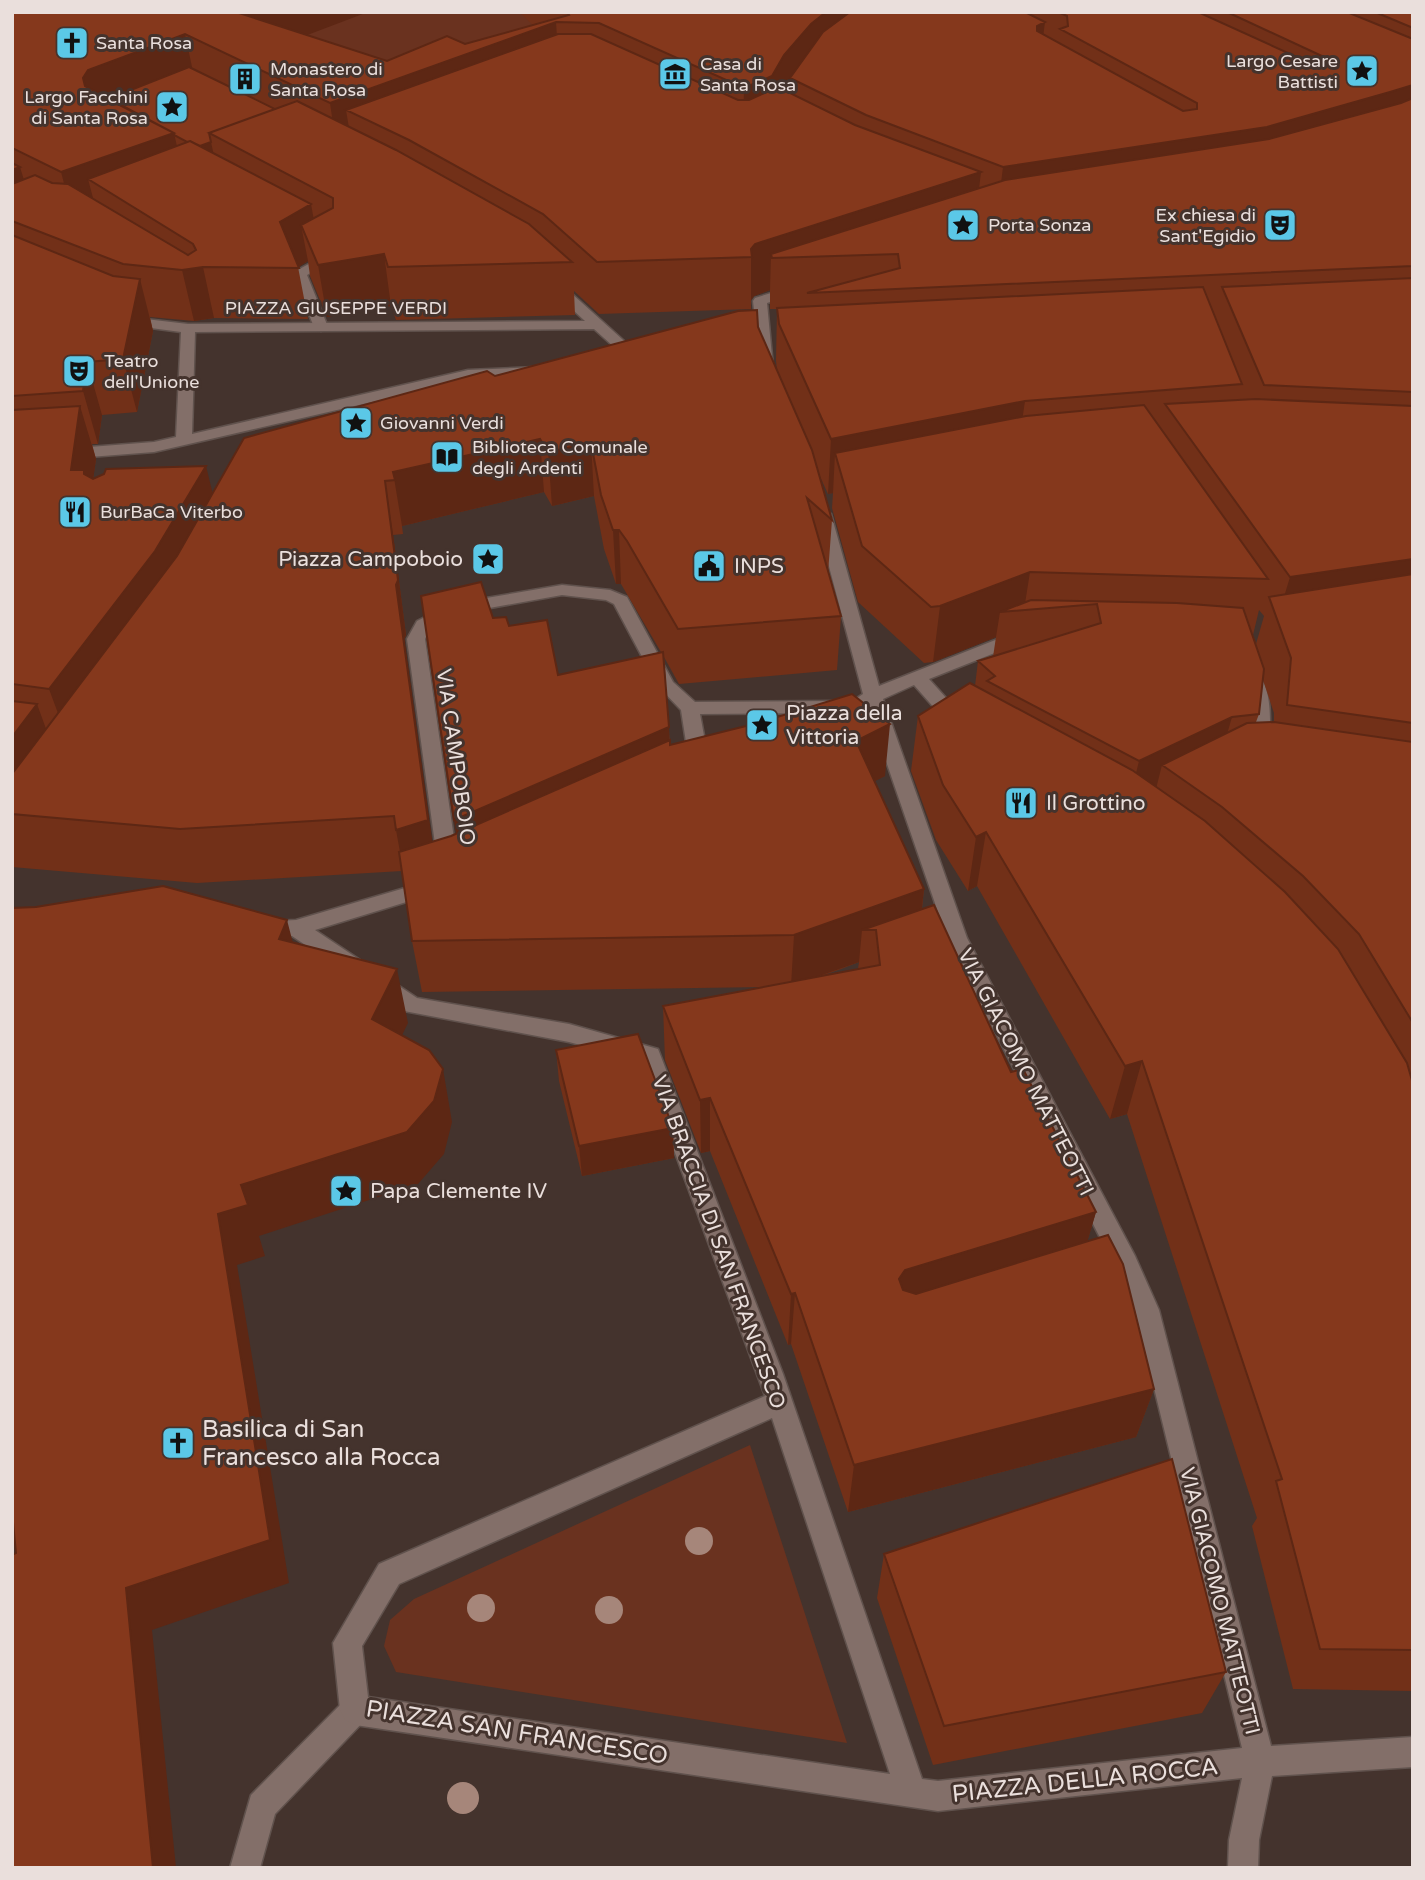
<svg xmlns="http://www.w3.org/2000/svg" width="1425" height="1880" font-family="'Varela Round',sans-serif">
	<rect width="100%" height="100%" fill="#44332d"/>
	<!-- green -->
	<path fill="#6a321f" d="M363,12h156l66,45 -37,11 -298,-12z
		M750,1445l97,298 -451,-71 -12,-26 6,-26 24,-21z"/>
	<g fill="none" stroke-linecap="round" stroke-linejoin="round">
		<defs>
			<path id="lane" d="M333,251l7,4 -2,3 -31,17 21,52 -7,4 -7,-4 -22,-54z
				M355,1695l10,5 5,10 -5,10 -90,94 -15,54h-30l21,-73 94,-95z"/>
			<path id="street" d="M555,282l5,1 83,75 2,3 -2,3h-10l-39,-35 -399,3 -3,102 276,-64 69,-3 8,5 -8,5 -69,3 -314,72 -142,11v-10l142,-11 22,-5 5,-105 -53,-7 -10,-6 2,-3 68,8 397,-3 -35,-32 -2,-3z
				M797,285l5,1v6l-35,11 6,64 -7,4 -5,-1 -8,-69 2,-3z
				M823,509l8,5 48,172 134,-53h12l3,4 -3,4 -96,38 37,41 2,4 -2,4h-14l-38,-43 -31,14 84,239 168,318 24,54 112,436 142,-9v30l-141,9 -13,64 -1,28h-30l1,-28 13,-62 -304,33 -583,-86 -10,-5 -5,-10 -7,-67 46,-79 386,-168 -124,-335 -72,-19 -165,-31 -112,-75 -38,-4 -3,-5 3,-5 42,-2 136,-40 7,2 3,5 -3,5 -124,38 102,68 152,26 89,25 125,325 139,405 16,2 304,-33 -107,-438 -20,-43 -168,-329 -80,-232 -7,2 -9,-6 12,-8 -48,-180zM772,1418l118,356 -522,-77 -6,-51 37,-62z
				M562,585l48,5 17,7 46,85 22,20 141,-1 7,2 2,4 -2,4 -7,2 -136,1 10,54 -3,5h-14l-3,-5 -9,-58 -24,-25 -43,-81 -8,-4 -44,-5 -100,18 -32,15 -5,11 33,227 -3,5 -7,2 -7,-2 -3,-5 -31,-227 10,-18 34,-17z
				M1251,671c24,6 19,61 18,80l-3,5h-14l-3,-5 5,-37 -12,-37z"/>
		</defs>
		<!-- lane casing -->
		<use href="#lane" stroke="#60524d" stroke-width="3"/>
		<!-- street casing -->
		<use href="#street" stroke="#60524d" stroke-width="3"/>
		<!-- lane -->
		<use href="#lane" fill="#836f69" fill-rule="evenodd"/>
		<!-- street -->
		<use href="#street" fill="#836f69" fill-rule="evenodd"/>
	</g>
	<!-- trees -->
	<g fill="#a6867a">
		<circle cx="699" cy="1541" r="14"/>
		<circle cx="481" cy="1608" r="14"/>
		<circle cx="609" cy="1610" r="14"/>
		<circle cx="463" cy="1798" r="16"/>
	</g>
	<!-- wall -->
	<path fill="#723018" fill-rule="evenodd" d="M12,12l295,23 80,26 78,-17 68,-19 -14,-13h894v1679l-120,-2 -41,-163 5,-8 -130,-404 -17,5 -133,-233 -9,5 -32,-51 -25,-69 7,-55 57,-30 3,-25 15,-4 3,-20 -63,25 -9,1 -66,-61 -26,-94 1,-15 -5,1 -10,-22 14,48 -4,53 13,43 -4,54 -158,14 -15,-27 6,88 215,31 -11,5 50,108 -2,20 89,163 85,140 -9,30 67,147 -18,48 -288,75 -57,-168 -3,1 -78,-194 -9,2 -36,-93 -2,-54 102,-19 -343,5 -10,-51 -10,-70 -205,12 -185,-16zM308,261l2,15 17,41 64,-11 5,14 179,-5 -1,-24 25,23 152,-5v-9l3,-4 16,-6v19h7l-1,51 1,11 -282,5 -282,117 -120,-14 3,-20 -4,-15h6l4,-29 35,-3 16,-81 -3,-14 44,4 20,-3 94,1 -10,-52zM544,492l8,14 42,-10 10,53 12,35h5l40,68 -103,23 -49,-49 -16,-8 -37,216 -24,8 -28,-203 2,-4 -13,-100 10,-1 -1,-8zM1259,610l5,6 -8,28 -3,-9zM1263,680l11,33v9h-18l3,-8zM859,962l-1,7 -40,8 23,-8z
		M556,1050l117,78 1,30 -92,18 -23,-95z
		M884,1554l342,118 -24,41 -269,52 -56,-167z"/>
	<!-- shaded-wall -->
	<path fill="#5d2714" d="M236,12h132l-124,47z
		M826,12h34l-70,66v16l-47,42 1,-48 40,-33 27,-31z
		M556,22l3,46 -213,42 6,36 -15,5 -7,-48z
		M1045,22l-6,46 -2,-42z
		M185,34l10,47 -95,37 -15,-32 -2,-8 5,-8z
		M1413,85v42l-416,89 6,-49z
		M174,133l11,49 -97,-3 9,34 -23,8 -13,-49z
		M211,142l6,28 -20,-23z
		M20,167l15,49 -23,5v-51z
		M981,172l-6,51 -204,31 -1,36 -16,6 -3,4v-51l4,-5z
		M311,204l9,50 -19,-29 7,36 -11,7 -17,-46z
		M384,254l7,52 -64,11 -9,-52z
		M203,267l11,51 -20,3 -12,-51z
		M140,279l13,52 -16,81 -14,-53z
		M87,362l15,53 -4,29 -15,-53z
		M1025,401l-8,54 -182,-2 -2,40 -5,1 3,-55z
		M80,406l16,53 -5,36 -20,-25z
		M540,439l4,53 -142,34 -9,-54z
		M591,443l3,53 -42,10 -4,-54z
		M206,466l13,53 -150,224 -20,-54z
		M385,481l8,54 13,100 -2,4 33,236 -31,10 -10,-55z
		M613,530h6l2,54h-5z
		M1413,559v51l-136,10 13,-43z
		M1030,572l-6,38 -24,2 -4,25 -63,25 7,-56z
		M37,704l20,55 -45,55v-77z
		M1232,717l-13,45 -57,3 -7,28 -27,13 11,-45z
		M890,724l-5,52 -33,17 4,-52z
		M669,727l1,45 -209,93 -7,-45z
		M986,832l-9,54 -9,5 8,-54z
		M924,889l-6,52 -42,-11h-14l-3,32 -68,24 3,-51z
		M287,920l14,54 -22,-35z
		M397,969l11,54 -24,49 -12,-53z
		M1142,1061l-15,53 -17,5 15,-53z
		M443,1069l9,53 -8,32 -26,30 -159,52 6,20 -28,9 52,318 -137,47 24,238h-23l-27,-280 92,-374 23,-29z
		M710,1098v53l-9,2 -1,-53z
		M673,1128l1,30 -92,18 -3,-30z
		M1096,1212l-15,51 -184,58 2,-42 6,-9z
		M795,1293l-4,51 -3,1 3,-51z
		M1154,1389l-18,48 -288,75 6,-47z"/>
	<!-- building -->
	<path fill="#85381c" stroke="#5d2714" stroke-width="2" d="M12,12h224l151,49 60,-25 18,8 104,-29 -2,-3h259l-15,12 -27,31 -12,21 -28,12 -145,-65 -43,-1 -226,81 -145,-69 -97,36 -5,8 2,8 89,47 -113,39 -49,-24z
		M850,12h175l20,10 -8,4v5l146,80 14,-2v-6l-137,-74 8,-3 -1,-10 -9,-4h140l112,51 12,-3 2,-3 -97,-45h120l66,27v46l-23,7 -123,35 -264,40 -137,-52 -76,-37 33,-46z
		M1375,12h38v16z
		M558,34h33l147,66h11l29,-13 77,38 126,47 -226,72 -4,5 1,8 -155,5 -54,-48 -134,-74 -63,-30z
		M189,67l86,42 -66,24 2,9 -11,4 -10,-5 -3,1 -13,-7v-2l-66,-34z
		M1413,98v168l-606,27 93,-25 -2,-14 -126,4 -1,-4 234,-74 264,-41 132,-36z
		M297,101l99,49 133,74 43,38 -184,5 -4,-13 -66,11 -17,-40 32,-17v-10l-124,-65z
		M190,141l121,63 -31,18 19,46 -96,-1 -21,3 -59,-6 -111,-43v-37l23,-9 17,8 16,1 120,71 8,-5 -3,-6 -105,-65z
		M12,163l8,4 -8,3z
		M12,235l101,41 27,3 -17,80 -36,3 -4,29 -71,5z
		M1413,278v114l-149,-7 -42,-98z
		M1203,287l39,97 -217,17 -194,38 -52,-115 -2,-16z
		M757,310l1,17 54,123 20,70 -25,-22 34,118 -163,13 -51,-88 -8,-11h-6l-12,-35 -10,-52 -43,9 -8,-13 -147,33 2,8 -10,1 13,99 -2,5 32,235 -32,10 -2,-14 -214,13 -168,-15v-40l165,-218 67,-118 243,-67 8,5 243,-65z
		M1256,399l157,7v153l-123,18 -125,-173z
		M1144,405l124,174 -238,-7 -90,34 -9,1 -69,-61 -27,-93 191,-37z
		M80,406l-9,64h13v4l9,5 11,-5 2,-5 100,-3 -51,85 -106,138 -37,-5v-274z
		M1413,574v149l-126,-18 4,-47 -22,-61z
		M481,582l12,36 13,-1 3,9 38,-6 11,55 105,-23 6,75 -215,93 -33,-224z
		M1031,600l146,3 66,5 21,61 -5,45 -27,3 -93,44 -152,-80 8,-5 -17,-15 123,-38 -4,-19 -97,8z
		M970,683l162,87 73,51 80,71 53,57 69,114 6,21v566l-93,-1 -44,-168 6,-2 -140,-418 -17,5 -139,-234 -10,5 -33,-52 -25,-69z
		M852,694l38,30 -34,17 68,148 -130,46 -382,6 -13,-89 52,-16 219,-96v5l88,-22z
		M12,701l25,3 -25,33z
		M1274,722l139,20v281l-54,-89 -56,-58 -81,-69 -60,-42 85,-42z
		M163,886l124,34 -8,19 118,30 -25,50 57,31 14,19 -9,32 -27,31 -166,53 7,20 -30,9 52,326 -144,48 27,280h-141v-313l4,-2 -4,-41v-604l24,-1z
		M934,905l77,167 12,-3 73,143 -191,58 -6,9 4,11 13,4 192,-59 15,29 31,125 -300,76 -59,-172 -4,1 -81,-196 -10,2 -37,-94 217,-41 -4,-35h-14z
		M638,1034l35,94 -94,18 -23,-96z
		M1172,1459l54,213 -282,54 -60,-172z"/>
	<!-- icons -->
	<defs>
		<symbol id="church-square" viewBox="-11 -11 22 22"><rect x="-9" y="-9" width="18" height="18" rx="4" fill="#5bc8e7" stroke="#44332d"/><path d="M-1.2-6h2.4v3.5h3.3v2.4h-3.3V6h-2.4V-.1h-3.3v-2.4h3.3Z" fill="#111"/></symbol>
		<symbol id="sight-square" viewBox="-11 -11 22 22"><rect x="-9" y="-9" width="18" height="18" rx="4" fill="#5bc8e7" stroke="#44332d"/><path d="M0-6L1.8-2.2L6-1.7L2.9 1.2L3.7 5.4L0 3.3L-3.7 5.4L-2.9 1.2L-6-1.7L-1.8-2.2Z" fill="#111"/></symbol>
		<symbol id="museum-square" viewBox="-11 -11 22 22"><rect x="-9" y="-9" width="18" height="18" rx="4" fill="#5bc8e7" stroke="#44332d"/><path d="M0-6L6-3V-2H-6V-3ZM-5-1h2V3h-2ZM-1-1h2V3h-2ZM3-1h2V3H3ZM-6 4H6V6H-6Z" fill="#111"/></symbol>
		<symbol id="building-square" viewBox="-11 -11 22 22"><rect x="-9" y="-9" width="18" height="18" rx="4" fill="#5bc8e7" stroke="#44332d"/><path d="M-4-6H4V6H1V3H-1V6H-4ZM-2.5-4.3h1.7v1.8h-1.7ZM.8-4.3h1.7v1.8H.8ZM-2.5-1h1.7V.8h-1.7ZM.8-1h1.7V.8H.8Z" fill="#111"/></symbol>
		<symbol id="theatre-square" viewBox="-11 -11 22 22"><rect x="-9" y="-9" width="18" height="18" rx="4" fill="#5bc8e7" stroke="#44332d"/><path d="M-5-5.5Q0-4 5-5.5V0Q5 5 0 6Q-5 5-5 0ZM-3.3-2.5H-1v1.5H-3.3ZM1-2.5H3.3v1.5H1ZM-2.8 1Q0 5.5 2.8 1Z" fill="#111"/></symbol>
		<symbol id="library-square" viewBox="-11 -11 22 22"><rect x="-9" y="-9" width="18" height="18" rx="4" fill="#5bc8e7" stroke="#44332d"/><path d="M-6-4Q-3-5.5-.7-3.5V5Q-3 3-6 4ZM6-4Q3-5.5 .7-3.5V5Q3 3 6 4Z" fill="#111"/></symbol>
		<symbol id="restaurant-square" viewBox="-11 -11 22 22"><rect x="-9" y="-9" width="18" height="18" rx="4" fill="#5bc8e7" stroke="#44332d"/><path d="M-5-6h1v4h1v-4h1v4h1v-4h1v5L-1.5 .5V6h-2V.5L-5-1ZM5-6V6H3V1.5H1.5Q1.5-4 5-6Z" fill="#111"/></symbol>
		<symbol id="civic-square" viewBox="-11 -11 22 22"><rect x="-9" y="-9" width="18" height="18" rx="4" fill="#5bc8e7" stroke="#44332d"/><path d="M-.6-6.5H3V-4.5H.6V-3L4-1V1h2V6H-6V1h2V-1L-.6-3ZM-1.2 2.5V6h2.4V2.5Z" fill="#111"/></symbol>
	</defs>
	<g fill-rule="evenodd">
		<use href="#church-square" x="53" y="24" width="38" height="38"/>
		<use href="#sight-square" x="1343" y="52" width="38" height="38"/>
		<use href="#museum-square" x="656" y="55" width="38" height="38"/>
		<use href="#building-square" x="226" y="60" width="38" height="38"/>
		<use href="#sight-square" x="153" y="88" width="38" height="38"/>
		<use href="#sight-square" x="944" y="206" width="38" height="38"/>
		<use href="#theatre-square" x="1261" y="206" width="38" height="38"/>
		<use href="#theatre-square" x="60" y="352" width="38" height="38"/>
		<use href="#sight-square" x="337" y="404" width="38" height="38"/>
		<use href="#library-square" x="428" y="438" width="38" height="38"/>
		<use href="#restaurant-square" x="56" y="493" width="38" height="38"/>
		<use href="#sight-square" x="469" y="540" width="38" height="38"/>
		<use href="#civic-square" x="690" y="547" width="38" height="38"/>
		<use href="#sight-square" x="743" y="706" width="38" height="38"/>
		<use href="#restaurant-square" x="1002" y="784" width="38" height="38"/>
		<use href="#sight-square" x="327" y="1172" width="38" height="38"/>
		<use href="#church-square" x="159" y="1424" width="38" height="38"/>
	</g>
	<g text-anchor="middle" stroke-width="6" stroke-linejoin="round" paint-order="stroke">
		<!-- far-poi labels -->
		<g font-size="18" fill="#eadfdc" stroke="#44332d" text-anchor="start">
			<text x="96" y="49">Santa Rosa</text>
			<text x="1338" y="67" text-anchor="end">Largo Cesare<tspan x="1338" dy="21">Battisti</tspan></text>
			<text x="700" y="70">Casa di<tspan x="700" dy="21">Santa Rosa</tspan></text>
			<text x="270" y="75">Monastero di<tspan x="270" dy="21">Santa Rosa</tspan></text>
			<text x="148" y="103" text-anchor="end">Largo Facchini<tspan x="148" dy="21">di Santa Rosa</tspan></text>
			<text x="1256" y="221" text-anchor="end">Ex chiesa di<tspan x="1256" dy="21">Sant'Egidio</tspan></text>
			<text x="988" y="231">Porta Sonza</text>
			<text x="104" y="367">Teatro<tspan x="104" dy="21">dell'Unione</tspan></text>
			<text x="380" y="429">Giovanni Verdi</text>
			<text x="472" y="453">Biblioteca Comunale<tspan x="472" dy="21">degli Ardenti</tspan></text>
			<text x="100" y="518">BurBaCa Viterbo</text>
		</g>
		<!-- far-street labels -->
		<g font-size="18" fill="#eadfdc" stroke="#44332d">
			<text x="336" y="314">PIAZZA GIUSEPPE VERDI</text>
		</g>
		<!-- poi labels -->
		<g font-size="21" fill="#eadfdc" stroke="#44332d" text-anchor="start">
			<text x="463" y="566" text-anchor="end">Piazza Campoboio</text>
			<text x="734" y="573">INPS</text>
			<text x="786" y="720">Piazza della<tspan x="786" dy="24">Vittoria</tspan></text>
			<text x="1046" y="810">Il Grottino</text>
			<text x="370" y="1198">Papa Clemente IV</text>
		</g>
		<!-- street labels -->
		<g font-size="21" fill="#eadfdc" stroke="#44332d">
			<text transform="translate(456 757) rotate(82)" y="7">VIA CAMPOBOIO</text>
			<text transform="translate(1026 1072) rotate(63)" y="7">VIA GIACOMO MATTEOTTI</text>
			<text transform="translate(719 1242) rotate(70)" y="7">VIA BRACCIA DI SAN FRANCESCO</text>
			<text transform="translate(1220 1601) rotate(76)" y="7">VIA GIACOMO MATTEOTTI</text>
		</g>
		<!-- near-poi labels -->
		<g font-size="24" fill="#eadfdc" stroke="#44332d" text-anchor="start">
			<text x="202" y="1437">Basilica di San<tspan x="202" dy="28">Francesco alla Rocca</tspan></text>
		</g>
		<!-- near-street labels -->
		<g font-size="24" fill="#eadfdc" stroke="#44332d">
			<text transform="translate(517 1732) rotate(9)" y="8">PIAZZA SAN FRANCESCO</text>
			<text transform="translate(1085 1780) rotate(-6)" y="8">PIAZZA DELLA ROCCA</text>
		</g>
	</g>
	<!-- border -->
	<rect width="1425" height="1880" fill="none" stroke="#eadfdc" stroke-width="28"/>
</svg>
